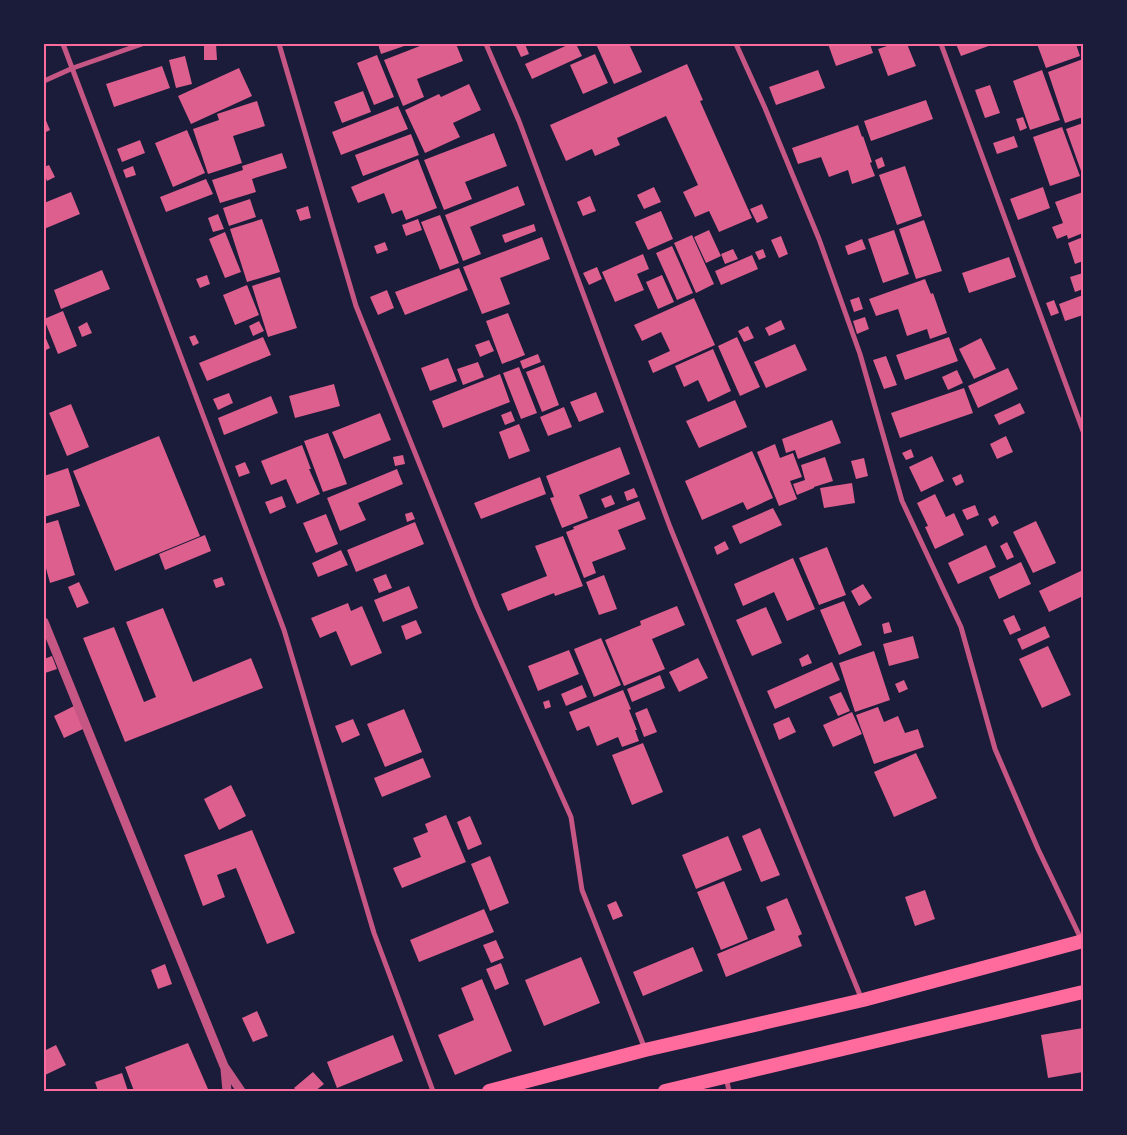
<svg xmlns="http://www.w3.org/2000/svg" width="1127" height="1135" font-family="'Nunito Sans',sans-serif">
	<rect width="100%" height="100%" fill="#1b1b3a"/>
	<!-- building -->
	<path fill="#dd5f8e" d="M204,44h12l1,16h-13z
		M378,44h32l-29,10z
		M425,44h31l7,17 -46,18 7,18 -21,9 -19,-46z
		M522,44h3l4,10 -8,3 -5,-11z
		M570,44h6l6,12 -50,23 -7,-15z
		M596,44h33l13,28 -28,12z
		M828,44h42l3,9 -37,13z
		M893,44h14l9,22 -28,10 -10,-27z
		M956,44h38l-33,12z
		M1037,44h39l4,12 -34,12z
		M595,54l13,29 -25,11 -13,-29z
		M377,55l17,42 -20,8 -17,-42z
		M185,56l7,28 -16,4 -7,-28z
		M1083,59v58l-18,6 -17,-51z
		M687,64l16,36 -3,1 52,117 -33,14 -10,-21 -14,6 -12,-25 15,-7 -32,-69 -49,22 3,7 -25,11 -3,-7 -26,12 -16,-36z
		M162,66l8,22 -56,19 -8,-23z
		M239,68l13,28 -61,28 -13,-28z
		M818,70l7,18 -49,17 -7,-18z
		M1042,70l18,50 -30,10 -17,-49z
		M469,84l12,26 -28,13 7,14 -35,16 -20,-43 34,-16 2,3z
		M990,85l10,28 -15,5 -10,-28z
		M363,91l8,21 -29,11 -8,-21z
		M926,100l7,19 -62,22 -7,-20z
		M257,101l8,25 -32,10 9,27 -34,11 -15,-45 26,-9 -2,-6z
		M398,106l10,23 -67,26 -9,-23z
		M44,116l6,14 -6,3z
		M1023,117l4,11 -7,3 -4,-12z
		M1083,123v48h-2l-15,-42z
		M858,125l4,12 1,-1 9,26 -2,1 5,13 -23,8 -4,-14 -19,7 -8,-20 -23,7 -6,-16z
		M1062,127l18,49 -30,10 -17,-49z
		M187,130l18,43 -32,14 -18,-44z
		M494,133l13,33 -42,16 7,17 -28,11 -20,-50z
		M411,134l8,21 -56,21 -8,-21z
		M1014,136l4,11 -21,7 -4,-11z
		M140,140l5,13 -23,9 -5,-13z
		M282,153l5,15 -35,11 4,13 -36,11 -8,-23 31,-10 -1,-4z
		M882,157l3,9 -7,3 -3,-9z
		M418,159l19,49 -31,12 -4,-10 -10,4 -8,-21 -26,10 -7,-16z
		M49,165l6,12 -8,4 -3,-7v-7z
		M133,166l3,9 -10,3 -3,-8z
		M905,166l17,50 -25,9 -18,-50z
		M206,179l7,15 -47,18 -6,-15z
		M518,186l7,19 -55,22 11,27 -18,7 -18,-46z
		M654,187l7,15 -17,7 -7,-14z
		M1043,187l7,21 -32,12 -8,-21z
		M71,192l9,22 -36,15v-26z
		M1083,192v41l-15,6 -1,-4 -10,4 -5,-12 11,-4 -8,-21z
		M590,196l6,15 -13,5 -6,-14z
		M250,199l6,18 -27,9 -6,-18z
		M762,204l6,14 -11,5 -7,-14z
		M308,206l3,12 -11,3 -4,-11z
		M661,211l12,28 -25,11 -13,-28z
		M218,214l6,15 -11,3 -5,-14z
		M440,215l19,48 -19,7 -19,-48z
		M262,219l18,53 -33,10 -17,-53z
		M418,219l4,11 -16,6 -4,-11z
		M924,220l18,51 -26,8 -17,-50z
		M534,224l2,7 -31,12 -3,-8z
		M709,230l12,26 -15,7 -12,-26z
		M894,230l15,44 -26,9 -15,-44z
		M225,232l16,40 -16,6 -16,-39z
		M692,235l22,49 -18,9 -22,-50z
		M781,236l7,18 -9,4 -8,-18z
		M542,237l8,22 -50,19 10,26 -28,10 -19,-47z
		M1083,237v24l-8,3 -7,-21z
		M862,239l4,10 -18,6 -3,-9z
		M385,242l3,8 -11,4 -3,-8z
		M672,246l21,47 -16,7 -21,-47z
		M733,249l5,10 -13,5 -4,-10z
		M763,249l3,8 -7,3 -4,-8z
		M643,254l6,15 -12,5 7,16 -29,12 -13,-30z
		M752,255l6,14 -37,16 -6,-14z
		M1009,257l7,20 -47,16 -7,-20z
		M597,267l5,12 -13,6 -6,-12z
		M459,268l9,22 -63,25 -10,-23z
		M102,270l8,19 -49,20 -7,-19z
		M1083,273v16l-8,3 -5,-15z
		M207,275l3,9 -10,4 -4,-9z
		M662,275l12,27 -16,7 -12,-27z
		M280,277l17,51 -29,9 -16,-51z
		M925,279l6,15 2,-1 14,40 -17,6 -3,-10 -20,7 -9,-27 -22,7 -7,-17z
		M247,285l12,30 -24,10 -12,-30z
		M387,290l7,18 -16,7 -8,-18z
		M1083,295v20l-18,6 -6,-17z
		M859,297l4,12 -9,3 -4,-12z
		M694,298l21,47 -62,28 -5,-12 22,-10 -9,-19 -19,9 -8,-16z
		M1054,300l5,13 -8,3 -5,-13z
		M63,311l14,35 -19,8 -14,-35z
		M508,313l17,42 -23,9 -16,-43z
		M865,317l4,12 -12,5 -4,-13z
		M781,320l4,9 -16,7 -4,-8z
		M259,321l5,10 -11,5 -4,-10z
		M87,322l5,11 -10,4 -4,-10z
		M748,326l6,12 -10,4 -6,-11z
		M44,334l6,14 -6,3z
		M195,335l4,8 -6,3 -4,-9z
		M263,337l8,18 -64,26 -8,-18z
		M737,337l23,50 -20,9 -22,-50z
		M949,337l9,24 -53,19 -9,-25z
		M981,338l15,31 -22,10 -15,-30z
		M489,340l5,11 -14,6 -5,-12z
		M795,344l12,26 -41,18 -12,-26z
		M713,349l18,42 -23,11 -10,-22 -14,7 -9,-21z
		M538,354l3,8 -18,7 -3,-8z
		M886,356l11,29 -13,4 -11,-29z
		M448,358l9,23 -27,10 -9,-23z
		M478,362l6,15 -21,8 -6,-16z
		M544,365l15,40 -17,7 -16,-40z
		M519,367l18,46 -16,6 -18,-46z
		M1008,368l10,21 -40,19 -10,-22z
		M957,370l6,13 -15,7 -6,-13z
		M500,374l10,28 -67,26 -11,-27z
		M334,384l6,22 -45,12 -6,-22z
		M964,388l9,25 -73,25 -9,-25z
		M596,392l8,20 -25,10 -9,-20z
		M229,393l4,10 -15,7 -5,-11z
		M271,396l7,17 -54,22 -6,-17z
		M735,400l12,27 -48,21 -13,-27z
		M1020,403l5,10 -26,12 -5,-10z
		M71,404l18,43 -22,9 -18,-43z
		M564,407l8,20 -24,9 -8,-19z
		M511,411l4,10 -10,4 -4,-10z
		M380,413l11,27 -47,19 -12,-27z
		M832,420l9,23 -43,16 -3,-9 -9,3 -4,-14z
		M519,424l11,27 -21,8 -10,-27z
		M328,433l19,51 -24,8 -19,-51z
		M159,436l41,100 -85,35 -42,-100z
		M1006,436l7,16 -16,7 -7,-15z
		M775,444l5,14 13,-5 9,24 -12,4 7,18 -18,7 -22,-54z
		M302,445l9,24h-2l11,25 -23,10 -11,-25 -15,6 -10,-24z
		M620,447l10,27 -51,21 9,23 -26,10 -12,-30 4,-1 -8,-21z
		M911,449l3,8 -8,3 -4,-7z
		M752,451l21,47 -26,12 -4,-8 -41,18 -17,-39z
		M403,455l2,9 -10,2 -2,-9z
		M932,456l12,25 -23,11 -12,-25z
		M825,457l8,24 -19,6v1l-17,7 -4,-11 12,-4 -4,-15z
		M864,458l4,18 -12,3 -5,-18z
		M245,462l5,11 -11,4 -4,-11z
		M68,468l12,38 -36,11v-41z
		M397,469l6,15 -45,19 8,17 -26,11 -13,-33z
		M961,474l3,8 -8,4 -4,-8z
		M540,477l6,17 -65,25 -7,-16z
		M852,483l3,20 -31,5 -4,-20z
		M634,488l4,9 -11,4 -3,-9z
		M935,494l11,23 8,-4 10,22 -29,14 -10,-22 3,-1 -11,-23z
		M611,495l4,9 -10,4 -4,-9z
		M282,496l4,11 -16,7 -5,-12z
		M639,501l7,18 -28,11 8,19 -34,13 4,11 -12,5 -18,-46 8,-3 -1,-2z
		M975,505l4,10 -12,5 -5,-10z
		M773,508l9,17 -42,19 -8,-18z
		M412,512l3,7 -8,3 -2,-8z
		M326,514l12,30 -22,9 -13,-30z
		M995,515l4,8 -7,4 -4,-8z
		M58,520l17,55 -25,8 -6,-22v-37z
		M1036,521l20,42 -23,10 -20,-41z
		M415,522l9,22 -68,28 -9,-22z
		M205,535l6,16 -46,19 -6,-16z
		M563,536l20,50 -28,10 -1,-3 -46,18 -7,-17 46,-18 -12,-30z
		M725,541l4,8 -12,6 -3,-8z
		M1007,542l7,15 -7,3 -7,-14z
		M986,545l10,22 -38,17 -10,-21z
		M827,547l19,48 -27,10 -20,-47z
		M341,550l7,15 -30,12 -6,-14z
		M793,558l22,51 -28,12 -13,-29 -31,14 -9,-22z
		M1021,562l10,22 -32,15 -10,-22z
		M1083,570v26l-34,16 -10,-21z
		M386,574l6,14 -13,5 -6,-14z
		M604,575l13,34 -18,6 -13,-33z
		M222,577l3,8 -9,3 -3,-8z
		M79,582l10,21 -12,5 -9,-21z
		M863,584l9,14 -13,8 -8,-15z
		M409,586l9,22 -35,14 -9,-22z
		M844,601l18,44 -23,10 -19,-45z
		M348,603l3,8 11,-5 20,47 -31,13 -15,-35 -16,7 -9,-20z
		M677,606l8,19 -33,14 13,30 -41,17 -19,-46 36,-15 -1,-4z
		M766,607l16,36 -30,13 -16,-36z
		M163,608l30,74 58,-24 12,30 -138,54 -42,-104 31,-11 30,75 12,-5 -30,-75z
		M1014,615l7,15 -11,5 -7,-15z
		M416,620l6,13 -16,7 -5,-14z
		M889,622l3,10 -8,2 -2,-10z
		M1045,626l5,11 -28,13 -5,-11z
		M913,636l6,22 -30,8 -6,-22z
		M601,638l20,47 -27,12 -20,-48z
		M1048,646l23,49 -29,13 -23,-49z
		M569,650l10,24 -41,17 -10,-25z
		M874,651l16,49 -35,12 -16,-49z
		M808,654l4,9 -10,4 -3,-8z
		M52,656l5,13 -12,4 -1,-14z
		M698,658l10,20 -29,14 -10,-20z
		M832,662l8,18 -65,29 -8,-18z
		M660,675l5,13 -33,14 -5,-13z
		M904,680l4,9 -9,4 -4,-9z
		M582,685l5,12 -21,9 -5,-12z
		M623,690l8,19 -2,1 8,20h-2l4,11 -17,6 -4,-10 -21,9 -8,-20 -12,5 -8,-19z
		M841,692l9,19 -12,5 -9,-19z
		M549,700l2,7 -6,2 -2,-7z
		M74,706l11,22 -21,10 -10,-22z
		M878,707l6,15 14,-6 7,17 13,-4 6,18 -50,17 -18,-49z
		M647,708l10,24 -13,5 -9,-24z
		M404,709l18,43 -37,15 -18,-43z
		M852,712l10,22 -29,13 -10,-22z
		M789,717l7,15 -17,8 -6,-16z
		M353,719l7,16 -18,8 -7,-17z
		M643,743l20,49 -31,13 -20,-50z
		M916,753l21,45 -43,19 -20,-45z
		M423,758l8,19 -49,20 -8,-19z
		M231,785l15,31 -27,14 -15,-31z
		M446,815l20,47 -64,26 -9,-20 28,-11 -8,-19 15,-6 -3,-8z
		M470,816l12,28 -14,6 -11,-28z
		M760,828l20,47 -19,7 -19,-46z
		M252,830l43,103 -28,11 -31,-76 -19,7 8,22 -22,9 -19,-51z
		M728,836l14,34 -46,19 -14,-34z
		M490,856l19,47 -19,8 -19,-47z
		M724,881l24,58 -27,11 -24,-58z
		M925,890l10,29 -20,7 -10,-29z
		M787,898l15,36 -4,2 4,10 -76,31 -9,-23 58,-24 -9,-23z
		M616,901l7,15 -10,4 -6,-15z
		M484,909l10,23 -75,30 -9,-22z
		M496,940l8,18 -13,5 -8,-18z
		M693,947l10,24 -60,25 -10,-24z
		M581,957l19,46 -56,23 -19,-46z
		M501,963l8,21 -14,6 -9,-21z
		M165,964l7,20 -14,5 -7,-19z
		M482,979l30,72 -57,24 -17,-40 36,-15 -13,-32z
		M257,1011l11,25 -15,6 -11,-24z
		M1083,1028v44l-35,6 -7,-43z
		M393,1035l10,26 -66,27 -10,-26z
		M188,1043l20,46 -4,2h-70l-9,-24z
		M56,1045l10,20 -21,10 -1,-3v-21z
		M313,1072l11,12 -9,7h-18l-3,-3z
		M122,1073l6,18h-30l-3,-9z"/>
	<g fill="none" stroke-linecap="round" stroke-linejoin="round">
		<!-- minor -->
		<path stroke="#c65784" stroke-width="5" d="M63,44l221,586 90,303 59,158
			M279,44l77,262 121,301 94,210 11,73 63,159
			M486,44l33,77 151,406 192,473
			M736,44l29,64 54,131 41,115 42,147 59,126 34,122 43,100 44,92
			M941,44l142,387
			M44,81l29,-13 69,-24
			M726,1077l3,14"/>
		<!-- tertiary -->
		<path stroke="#c65784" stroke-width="9" d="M44,622l180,444 17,25
			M225,1069l2,22"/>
		<!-- trunk -->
		<path stroke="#ff6b9d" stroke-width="14" d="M489,1091l156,-41 218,-50 220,-59
			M665,1091l418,-99"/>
	</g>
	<!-- border -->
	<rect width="1127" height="1135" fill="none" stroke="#1b1b3a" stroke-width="90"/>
	<rect x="45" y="45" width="1037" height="1045" fill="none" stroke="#ff6b9d" stroke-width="2"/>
</svg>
